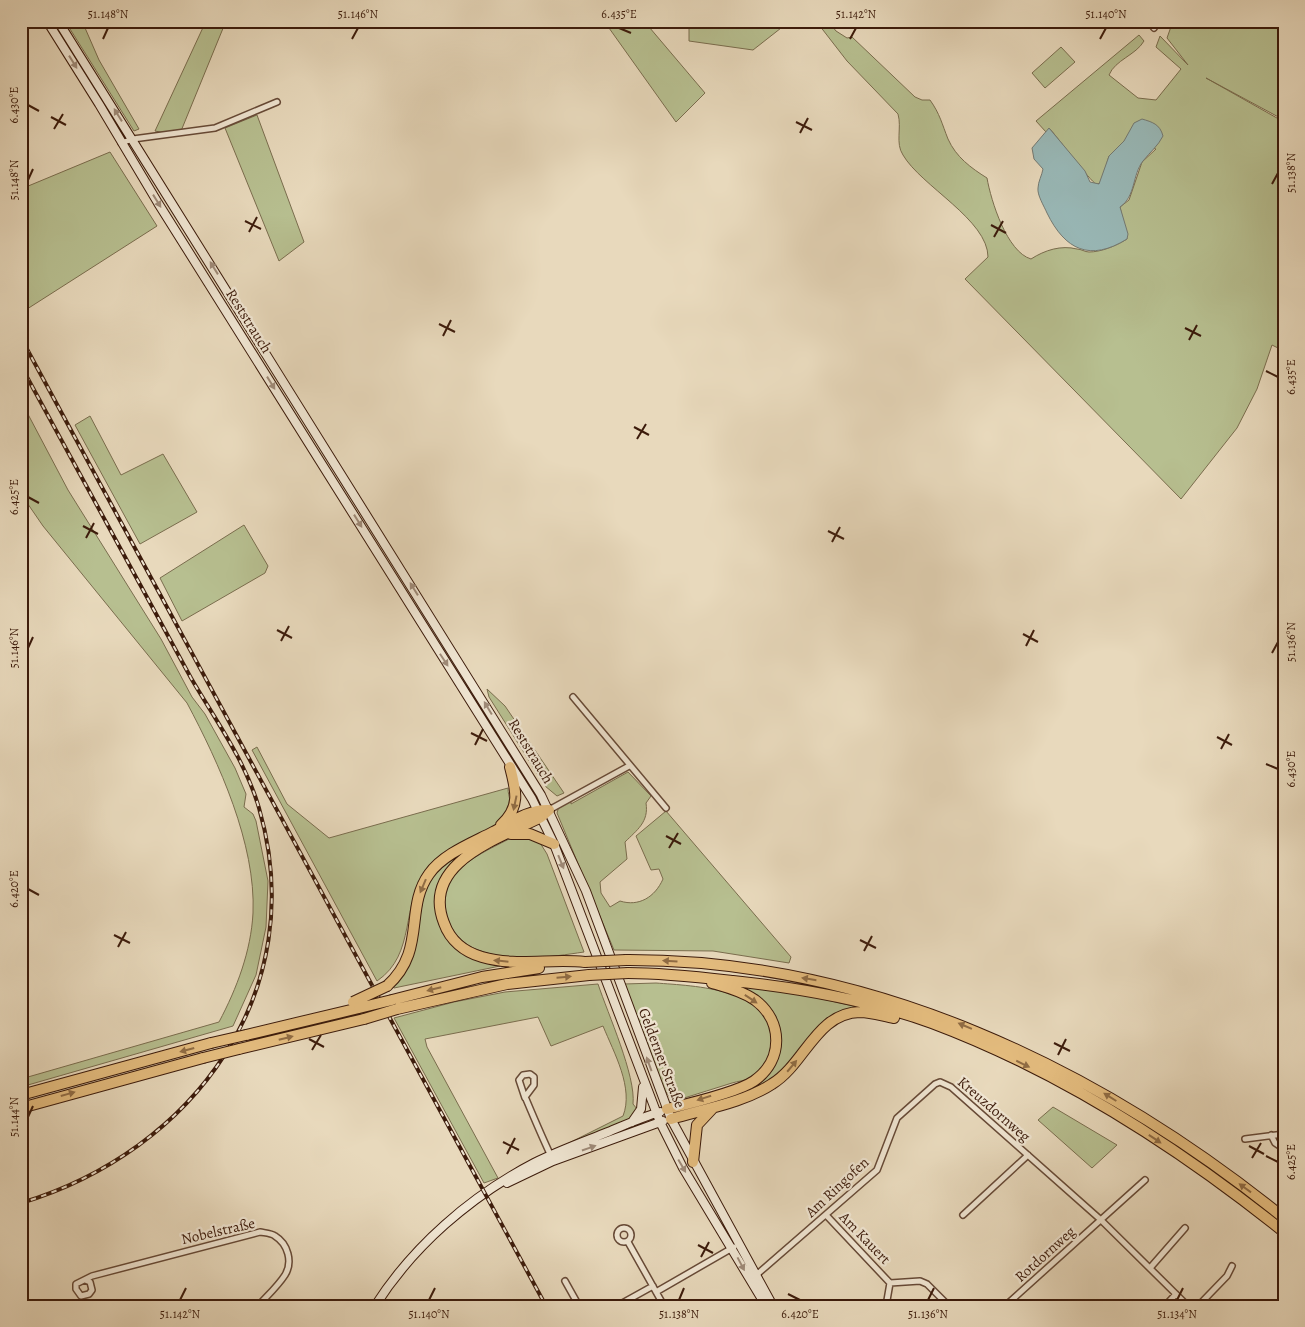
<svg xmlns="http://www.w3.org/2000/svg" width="1305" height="1327" font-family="Alegreya,serif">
	<rect width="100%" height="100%" fill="#e8d9bc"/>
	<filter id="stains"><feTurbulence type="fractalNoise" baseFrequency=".004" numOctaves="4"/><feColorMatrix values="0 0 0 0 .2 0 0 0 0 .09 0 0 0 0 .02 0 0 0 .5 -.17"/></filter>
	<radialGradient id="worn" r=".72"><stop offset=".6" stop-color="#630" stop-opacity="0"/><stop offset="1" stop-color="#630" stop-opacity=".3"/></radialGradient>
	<!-- green -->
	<path fill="#b7bf90" stroke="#7a6d4e" d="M65,21h17l17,39 40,69 -5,2z
		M206,21h20l-45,110 -16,2 -10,-2z
		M604,21h40l61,72 -29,29z
		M689,21h101l-37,29 -64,-9z
		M816,21h12l8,10 11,7 5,-1 63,60 7,3h8c10,14 12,24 18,39 8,18 23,29 39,39 4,23 20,74 44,81 14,-9 30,-14 46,-10 4,0 8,3 12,3 12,0 27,-6 38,-13l-7,-32 9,-7 13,-38 14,-13 -32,-8 -15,15 -8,27 -5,1c-6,-3 -38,-46 -46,-55l-4,3 -10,-11 103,-86 5,6c-8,14 -29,19 -35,34l29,23 18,2 25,-31 -25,-22 4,-11 28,29 -21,-27 6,-17h111v99l-78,-42 78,44v229l-12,-6 -15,44 -20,39 -56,71 -216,-220 23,-22c0,-37 -67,-71 -85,-102 -8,-12 -1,-27 -5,-41l-51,-53z
		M1061,47l14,15 -30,26 -13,-15z
		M257,115l47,127 -25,19 -54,-133z
		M110,152l47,74 -133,85 -3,-6v-116z
		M21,401l47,89 93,149 31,58 13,17 30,54 11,26 -2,13 9,7 3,7 12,60 -2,46 -10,48 -23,51 -212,61v-8l198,-57c18,-34 32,-71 34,-109 3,-69 -34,-150 -66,-210l-144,-177 -22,-32z
		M90,416l31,59 42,-21 34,58 -57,32 -65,-119z
		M244,525l24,41 -3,7 -83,48 -22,-43z
		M487,689l18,17 59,87 -7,3 -12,-10 -56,-89z
		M257,747l30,57 42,34 179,-50c0,9 4,14 2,22 -5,19 -67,38 -83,59 -27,35 -10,85 -50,112l-125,-231z
		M628,772l23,24 -5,7c3,19 -9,27 -21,39l2,17 -27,23 1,11 9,14 10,-6c19,6 35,-4 43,-22l-4,-10 -8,1 -15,-34 30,-25 125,146 -2,6 -76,-12 -99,-1 -57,-137 2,-7 12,-6v4z
		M511,838h26l10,16 37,98c-34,5 -73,11 -106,-2 -13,-5 -24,-15 -29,-28 -20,-47 29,-67 62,-84z
		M473,846l-33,38 10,56 50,26 -106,22 -1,-3c5,-6 11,-11 15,-18 18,-31 4,-78 35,-104 9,-7 20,-11 30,-17z
		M656,983c38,3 119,5 116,60 -1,15 -9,28 -22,35 -5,3 -12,3 -18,5 -17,5 -34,11 -51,16h-10l-10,-14 -37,-101z
		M722,983l75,10 65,15 -22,5 -68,69 -34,14 -1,-2 36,-26 1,-50z
		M598,984c10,30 38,92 35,120l4,5 -8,11 -70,28 64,-32c11,-28 -9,-63 -20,-90l-52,20 -13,-29 -113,22 2,8 71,131 -14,5 -90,-165 60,-16 51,-10z
		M1053,1107l64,38 -25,23 -54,-48z"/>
	<!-- water -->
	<path fill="#99b9b8" stroke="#747a73" d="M1142,119c10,3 18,5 21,17 -5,10 -13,16 -20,25 -11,14 -7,35 -23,46l8,27 -1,5c-37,23 -62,11 -80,-26 -3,-7 -10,-18 -9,-25 0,-6 4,-13 5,-19l-9,-10 -2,-11 17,-20 36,43 5,11 9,2 10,-28 15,-15 10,-18z"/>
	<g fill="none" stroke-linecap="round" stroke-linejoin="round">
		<defs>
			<path id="street" d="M1148,21l6,7
				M121,143l12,-4 82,-11 62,-26
				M573,697l93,111
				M549,810l80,-44
				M525,1098l-6,-18 4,-5 7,-1 4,3v8l-9,12 1,2c8,19 16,38 25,57
				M1271,1135l4,8 9,6
				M1245,1139l39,-5
				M826,1215l64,68 -4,23
				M963,1215l65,-60
				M617 1235a7 7 0 1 1 14 0a7 7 0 1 1-14 0Z
				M628,1242l36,64
				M1150,1268l35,-40
				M754,1277l123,-107 20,-52 38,-34 5,-2 11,5 150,133 87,86
				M85,1280l5,2 2,8 -3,4 -8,2 -5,-7v-5l16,-8 168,-44c5,1 11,1 15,4 13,8 18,26 10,39 -7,11 -18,21 -27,31
				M565,1281l14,25
				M890,1283l30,-2 7,3 22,22
				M656,1292l78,-45
				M617,1306l36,-20
				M1005,1306l140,-126
				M1165,1306l11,-12
				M1198,1306l29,-30 5,-10"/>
			<path id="secondary" d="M47,21l52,83 59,99 374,596 22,45 106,278 23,46 83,138
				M58,21l483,774 45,96 85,228 102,187
				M632,1122l9,-13 2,-22
				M507,1183l46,-22 110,-40
				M375,1306c38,-60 96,-110 159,-143 24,-12 49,-21 74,-31 17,-7 34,-15 52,-20"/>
			<path id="highway" d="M549,810l-8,7c-40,21 -121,45 -97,106 6,17 20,29 38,34 34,10 69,1 103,5
				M501,825c20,-18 15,-35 9,-58
				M511,834h19l24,10
				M626,960c244,-1 471,107 658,258
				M628,973c36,0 70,4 105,8 68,7 135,19 199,42 128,48 246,124 352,209
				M387,986c40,-36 17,-77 42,-112 14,-20 43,-31 64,-42 17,-9 36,-23 56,-22
				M392,1000l90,-23 57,-9
				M397,1009l110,-25 82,-9
				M246,1035l113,-27
				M239,1049l125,-30
				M21,1095l190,-52
				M21,1108l182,-50
				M667,1109c21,-5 71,-17 87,-28 30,-21 29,-60 1,-81 -13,-9 -29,-13 -43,-17
				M671,1119c33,-10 72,-16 101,-35 33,-20 44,-71 88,-72 11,0 23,4 34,6
				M693,1162l4,-37 15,-16"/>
		</defs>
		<!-- street casing -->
		<use href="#street" stroke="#674a37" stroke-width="8"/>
		<!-- secondary casing -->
		<use href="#secondary" stroke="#3c1b0b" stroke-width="10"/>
		<!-- highway casing -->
		<use href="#highway" stroke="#3c1b0b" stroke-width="12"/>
		<!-- street -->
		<use href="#street" stroke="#f0e6d3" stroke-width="5"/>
		<!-- secondary -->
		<use href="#secondary" stroke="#f0e6d3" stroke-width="8"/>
		<!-- highway -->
		<use href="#highway" stroke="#e4bc7e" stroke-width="10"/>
		<defs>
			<path id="rail" d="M21,338l525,968
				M21,366l170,312c25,43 54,82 68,130 53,183 -65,343 -238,395"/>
		</defs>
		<!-- rail casing -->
		<use href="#rail" stroke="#3c1b0b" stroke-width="4"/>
		<!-- rail -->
		<use href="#rail" stroke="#f0e6d3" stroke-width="2" stroke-dasharray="5.5" stroke-linecap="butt"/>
		<defs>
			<path id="highway-bridge" d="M585,962l41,-2
				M589,975l39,-2
				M353,1002l34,-16
				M359,1008l33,-8
				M364,1019l33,-10
				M211,1043l35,-8
				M203,1058l36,-9"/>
		</defs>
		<!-- highway-bridge casing -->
		<use href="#highway-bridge" stroke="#3c1b0b" stroke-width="12" stroke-linecap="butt"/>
		<!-- highway-bridge -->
		<use href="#highway-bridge" stroke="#e4bc7e" stroke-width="10"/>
	</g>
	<!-- one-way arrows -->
	<defs><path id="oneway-solid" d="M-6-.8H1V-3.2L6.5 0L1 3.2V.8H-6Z" transform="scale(1.25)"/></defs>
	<g fill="#9f8b79">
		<use href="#oneway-solid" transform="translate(73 62) rotate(58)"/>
		<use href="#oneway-solid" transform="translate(118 115) rotate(-122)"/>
		<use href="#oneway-solid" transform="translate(157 201) rotate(58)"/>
		<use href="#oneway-solid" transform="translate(214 268) rotate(-122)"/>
		<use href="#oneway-solid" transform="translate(271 383) rotate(58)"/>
		<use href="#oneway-solid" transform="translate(358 521) rotate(58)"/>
		<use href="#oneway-solid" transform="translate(414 589) rotate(-122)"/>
		<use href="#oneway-solid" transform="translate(444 660) rotate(57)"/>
		<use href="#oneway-solid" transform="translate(488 708) rotate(-121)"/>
		<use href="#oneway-solid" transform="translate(561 862) rotate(68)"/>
		<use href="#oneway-solid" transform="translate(649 1064) rotate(-110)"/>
		<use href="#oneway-solid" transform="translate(589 1148) rotate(-19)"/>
		<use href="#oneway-solid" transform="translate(682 1166) rotate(60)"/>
		<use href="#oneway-solid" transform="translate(741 1264) rotate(62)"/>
	</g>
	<g fill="#906c44">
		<use href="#oneway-solid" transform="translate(515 803) rotate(102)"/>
		<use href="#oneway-solid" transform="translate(423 886) rotate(113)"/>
		<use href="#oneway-solid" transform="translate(501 961) rotate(-174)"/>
		<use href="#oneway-solid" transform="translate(670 961) rotate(-176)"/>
		<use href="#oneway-solid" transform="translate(564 977) rotate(-5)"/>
		<use href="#oneway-solid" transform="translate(809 979) rotate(-171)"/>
		<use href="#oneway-solid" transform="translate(434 989) rotate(166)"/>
		<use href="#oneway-solid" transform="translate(751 999) rotate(34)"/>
		<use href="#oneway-solid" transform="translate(965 1026) rotate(-157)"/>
		<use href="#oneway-solid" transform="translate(286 1038) rotate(-14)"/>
		<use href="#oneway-solid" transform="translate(187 1050) rotate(165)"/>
		<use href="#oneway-solid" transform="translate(1023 1064) rotate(26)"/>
		<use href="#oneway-solid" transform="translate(792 1066) rotate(-50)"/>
		<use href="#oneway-solid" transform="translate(68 1094) rotate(-16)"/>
		<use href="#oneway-solid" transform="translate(1110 1097) rotate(-148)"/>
		<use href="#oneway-solid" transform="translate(704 1098) rotate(162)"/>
		<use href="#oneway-solid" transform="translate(1155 1139) rotate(34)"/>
		<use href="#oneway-solid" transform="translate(1245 1188) rotate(-144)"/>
	</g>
	<!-- ticks -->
	<path fill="none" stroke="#3c1b0b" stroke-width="2" d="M619,28l12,5M103,39l5,-11M352,39l6,-11M850,39l6,-11M1100,39l6,-11M28,105l11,6M51,117l15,8M796,122l16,8M54,129l9,-15M800,133l8,-15M28,180l5,-11M1272,184l6,-11M245,221l16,8M991,225l15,8M249,232l8,-15M994,237l9,-16M439,324l16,8M1185,328l16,8M443,336l8,-16M1189,340l8,-15M1266,371l12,6M634,427l15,8M637,439l9,-15M28,497l11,6M83,526l15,8M828,531l16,8M86,538l8,-15M832,542l8,-15M277,630l15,8M1023,634l15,8M281,641l8,-15M1026,646l8,-16M28,648l5,-11M1272,653l6,-11M471,733l16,8M1217,737l15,8M475,745l8,-16M1221,749l8,-15M1266,764l12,5M666,836l15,8M669,848l9,-15M28,889l11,6M114,935l16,8M860,940l16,8M118,947l8,-15M864,951l8,-15M309,1039l15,8M1054,1043l16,8M312,1050l9,-15M1058,1055l8,-16M28,1117l5,-11M503,1142l16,8M1249,1146l15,8M507,1154l8,-16M1266,1156l12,6M1252,1158l9,-15M698,1245l15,8M701,1257l8,-15M788,1294l12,6M180,1300l6,-12M429,1300l6,-12M679,1300l5,-12M928,1300l6,-12M1177,1300l6,-12"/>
	<g text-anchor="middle" stroke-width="4.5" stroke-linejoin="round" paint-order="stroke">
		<!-- street labels -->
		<g font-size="15" fill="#3c1b0b" stroke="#f0e6d3">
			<text transform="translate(249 321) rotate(58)" y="5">Reststrauch</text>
			<text transform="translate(531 751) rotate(59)" y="5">Reststrauch</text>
			<text transform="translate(662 1058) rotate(69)" y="5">Gelderner Straße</text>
			<text transform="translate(994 1109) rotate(41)" y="5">Kreuzdornweg</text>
			<text transform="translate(837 1187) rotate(-43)" y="5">Am Ringofen</text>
			<text transform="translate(218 1231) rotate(-13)" y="5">Nobelstraße</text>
			<text transform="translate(865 1238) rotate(46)" y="5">Am Kauert</text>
			<text transform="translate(1045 1254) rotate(-42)" y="5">Rotdornweg</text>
		</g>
	</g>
	<!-- margin -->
	<rect width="1305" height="1327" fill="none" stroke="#e8d9bc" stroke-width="55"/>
	<rect x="28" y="28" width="1250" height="1272" fill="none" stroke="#3c1b0b" stroke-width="2"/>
	<g font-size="12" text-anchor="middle" fill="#3c1b0b">
		<text x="108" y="18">51.148°N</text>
		<text x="358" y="18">51.146°N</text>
		<text x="619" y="18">6.435°E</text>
		<text x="856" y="18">51.142°N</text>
		<text x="1106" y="18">51.140°N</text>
		<text transform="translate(14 105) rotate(-90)" y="4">6.430°E</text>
		<text transform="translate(1291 173) rotate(-90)" y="4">51.138°N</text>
		<text transform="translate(14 180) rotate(-90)" y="4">51.148°N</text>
		<text transform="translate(1291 377) rotate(-90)" y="4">6.435°E</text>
		<text transform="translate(14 497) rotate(-90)" y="4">6.425°E</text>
		<text transform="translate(1291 642) rotate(-90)" y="4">51.136°N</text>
		<text transform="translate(14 648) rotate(-90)" y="4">51.146°N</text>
		<text transform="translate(1291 769) rotate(-90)" y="4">6.430°E</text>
		<text transform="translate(14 889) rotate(-90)" y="4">6.420°E</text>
		<text transform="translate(14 1117) rotate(-90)" y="4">51.144°N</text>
		<text transform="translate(1291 1162) rotate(-90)" y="4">6.425°E</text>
		<text x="180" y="1318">51.142°N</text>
		<text x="429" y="1318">51.140°N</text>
		<text x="679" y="1318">51.138°N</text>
		<text x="800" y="1318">6.420°E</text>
		<text x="928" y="1318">51.136°N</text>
		<text x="1177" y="1318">51.134°N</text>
	</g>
	<rect width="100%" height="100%" filter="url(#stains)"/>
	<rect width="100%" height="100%" fill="url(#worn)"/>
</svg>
